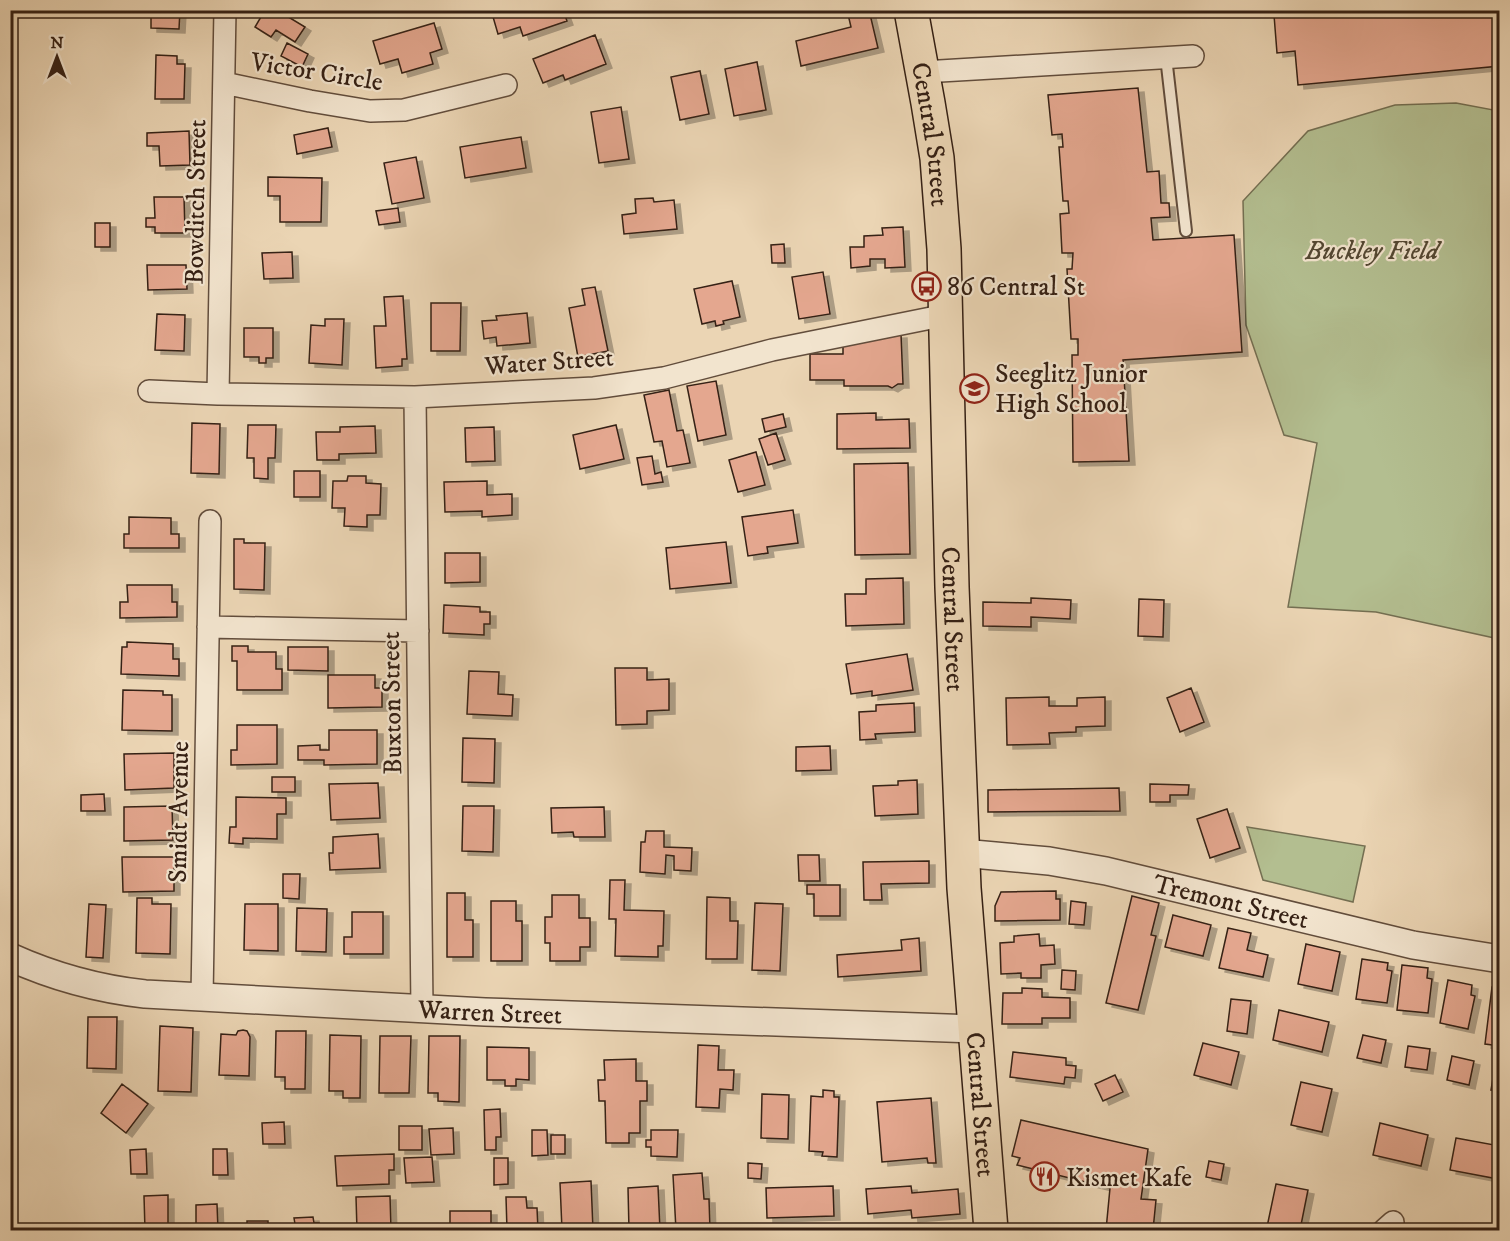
<svg xmlns="http://www.w3.org/2000/svg" width="1510" height="1241" font-family="'IM FELL DW Pica',serif">
	<defs>
		<filter id="shadow"><feDropShadow dx="6" dy="4" stdDeviation="0" flood-color="#0004"/></filter>
	</defs>
	<rect width="100%" height="100%" fill="#ebd5b4"/>
	<filter id="stains"><feTurbulence type="fractalNoise" baseFrequency=".00333" numOctaves="4"/><feColorMatrix values="0 0 0 0 .2 0 0 0 0 .09 0 0 0 0 .02 0 0 0 .5 -.17"/></filter>
	<radialGradient id="worn" r=".72"><stop offset=".6" stop-color="#630" stop-opacity="0"/><stop offset="1" stop-color="#630" stop-opacity=".3"/></radialGradient>
	<!-- green -->
	<path fill="#b3be90" stroke="#746f52" stroke-width="1.5" d="M1456,103l43,8v528l-123,-27 -88,-5 29,-164 -33,-8 -38,-110 -3,-124 65,-70 87,-26z
		M1247,827l118,19 -12,56 -90,-22z"/>
	<!-- building -->
	<path fill="#e4a78f" stroke="#352014" stroke-width="1.5" filter="url(#shadow)" d="M151,10h29l-1,19 -28,-1z
		M265,10h23l-3,5 20,12 -10,15 -19,-12 -5,7 -16,-10z
		M491,10h72l4,11 -44,15 -3,-9 -22,7z
		M847,10h22l9,38 -77,18 -5,-25 55,-14z
		M1291,10h209v56l-202,19 -3,-34 -18,2 -3,-38 17,-2z
		M434,23l8,26 -12,4 3,11 -31,9 -4,-14 -18,5 -7,-23z
		M595,35l11,29 -41,16 -2,-5 -20,8 -10,-24z
		M287,43l21,11 -6,13 -21,-11z
		M156,55l21,1v8h8l-1,35h-29z
		M757,62l9,48 -32,6 -9,-47z
		M700,71l9,43 -29,6 -9,-43z
		M1138,88l9,84 12,-1 2,32h8l1,14 -19,1 2,22 81,-5 8,117 -119,8 6,101 -56,1 -1,-107h6v-16h-7l-4,-70h5l1,-16h-11l-2,-39 9,-1 -1,-12h-5l-4,-54h4l-1,-13 -10,1 -4,-40z
		M621,107l8,52 -30,4 -8,-51z
		M328,128l4,19 -35,7 -3,-19z
		M189,131l1,34 -30,1 -1,-20h-12v-13z
		M521,137l5,31 -61,10 -5,-31z
		M416,157l8,41 -32,6 -8,-41z
		M268,177l54,1 -1,44h-41v-26h-12z
		M154,197h30l1,36h-30v-6h-9v-9h9z
		M653,198l1,4 20,-2 3,29 -53,5 -2,-19 14,-2 -1,-14z
		M398,208l2,14 -21,3 -3,-14z
		M95,223h15v24h-15z
		M903,227l2,40 -20,1v-9h-15v7l-19,2 -1,-21h14v-11l19,-1 -1,-7z
		M784,244l1,19h-13l-1,-18z
		M292,252l1,26 -29,1 -2,-26z
		M147,265h39l1,24 -39,1z
		M823,272l7,42 -31,5 -7,-42z
		M732,281l8,36 -17,4 1,3 -8,2 -1,-5 -13,3 -8,-35z
		M595,287l13,64 -30,6 -9,-49 16,-3 -3,-16z
		M403,296l4,63h-5v7l-26,2 -2,-42h12l-2,-29z
		M431,303h30l-1,48h-29z
		M527,313l3,30 -33,3 -1,-9 -12,2 -2,-18 15,-1 -1,-4z
		M157,314l28,1 -1,36 -29,-1z
		M325,319h19l-2,46 -33,-2 2,-38 14,1z
		M244,328h29v30h-7v5h-7v-6h-15z
		M901,334l2,50h-5l-6,4 -4,-2h-44v-6h-34v-26h33v-18z
		M716,381l10,54 -28,6 -11,-55z
		M669,390l8,41 6,-1 7,33 -23,4 -5,-26 -8,1 -10,-47z
		M876,413v7l33,-1 1,29 -73,1v-35z
		M783,414l3,13 -21,5 -3,-13z
		M192,423l28,1 -1,50 -28,-1z
		M248,425h28l-1,33h-7v21l-14,-1v-20h-7z
		M616,425l8,34 -44,10 -7,-34z
		M375,426l1,27 -37,1v6h-22l-1,-28h24v-5z
		M494,427l1,34 -29,1 -1,-34z
		M776,433l9,27 -17,5 -9,-26z
		M756,452l9,33 -27,7 -9,-32z
		M652,456l3,18 6,-2 2,10 -21,3 -5,-27z
		M908,463l2,91 -55,1 -1,-91z
		M294,471h26v26h-26z
		M348,476h18v7l15,1 -1,31h-13v12l-23,-1 1,-18h-13l1,-27h14z
		M487,481v14l25,-1v21l-30,2v-6l-37,1 -1,-30z
		M793,510l5,33 -31,4 1,6 -20,3 -6,-39z
		M129,517l42,1v16h8v14h-55v-14h5z
		M234,539h10v4h21l-1,47 -30,-1z
		M726,542l5,41 -61,6 -4,-41z
		M445,553h35v29l-35,1z
		M903,578l1,46 -58,2 -1,-32h21v-15z
		M127,585h45v17h5v15l-57,1v-16h8z
		M1031,598l40,2 -1,19 -39,-2v10l-48,-1v-24l48,1z
		M1139,599l25,1 -1,37 -25,-1z
		M444,605l36,2v5h10v12h-6v11l-41,-2z
		M127,642l46,2v15h6v17l-58,-2 1,-27h5z
		M232,646h16v6h28v17h6v21h-45v-29h-5z
		M288,647h40v24l-40,-1z
		M907,654l6,36 -41,6v-5l-21,3 -5,-30z
		M615,668h32v12l22,-1v31l-22,1v13l-31,1z
		M469,671l30,1 -1,22 15,1 -1,21 -45,-2z
		M328,675h47v13h7v19l-54,1z
		M1191,688l13,34 -24,10 -13,-34z
		M123,690l40,1v4h9v36l-50,-1z
		M1049,697v9h28v-8l28,-1v29l-29,1v5l-27,1 1,11 -43,1 -1,-47z
		M914,703l1,29 -40,2 1,5 -16,1 -1,-28 17,-1v-6z
		M237,725h40v39l-46,1v-15h6z
		M329,730h48v34l-53,1v-5h-26v-14l22,-1v5h9z
		M463,738l32,1 -1,44 -32,-1z
		M830,746l1,24 -35,1v-24z
		M174,753v35l-49,2 -1,-36z
		M272,777h23v15h-23z
		M917,780l1,34 -43,2 -2,-30 25,-1v-4z
		M378,783l2,35 -49,2 -2,-36z
		M1150,784l39,1 -1,10h-18v7h-20z
		M1119,788l1,23 -132,1v-22z
		M104,794l1,17h-24v-16z
		M236,797l50,1v16h-9v25l-34,-1v6l-14,-1 1,-16h6z
		M172,806l1,34 -49,1v-34z
		M463,806h31l-1,46 -31,-1z
		M604,807l1,30h-31l-1,-5 -21,1 -1,-25z
		M1227,809l13,39 -30,10 -13,-39z
		M646,831h18v16l28,1 -1,23 -17,-1v-14l-8,-1 -1,19 -25,-2 1,-30h4z
		M378,834l2,34 -50,2 -1,-17h4v-16z
		M798,855h21l1,26h-21z
		M122,857h52v34l-51,1z
		M929,861v22l-48,1 1,16h-18l-1,-38z
		M283,874h17l-1,25 -16,-1z
		M610,880h15l-1,30 40,1 -1,35h-5v11l-43,-1 1,-37h-7z
		M807,885h33v31h-26v-22h-7z
		M1056,891v8h4v21l-65,1v-15l6,-14z
		M447,893h18v27h8v37h-26z
		M552,895h27v23h11v29h-10v14h-30v-18h-5v-26h7z
		M1132,896l27,7 -8,32 5,1 -18,74 -32,-7z
		M707,897l23,1v23h8l-1,38h-31z
		M137,898h15v6h19l-1,50 -34,-1z
		M491,901h25v20h6v40h-31z
		M1071,901l15,2 -2,22 -15,-1z
		M755,903l28,1 -3,67 -28,-1z
		M89,904l17,1 -3,53 -17,-1z
		M245,904h33v47l-34,-1z
		M297,908l30,1 -1,43 -30,-1z
		M352,912h31v42h-39v-17h8z
		M1173,915l38,10 -8,31 -38,-9z
		M1228,928l23,5 -4,17 21,5 -5,22 -44,-9z
		M1039,934l1,12 14,-1 1,19 -14,1v13h-20v-5l-20,1 -1,-31 14,-1v-6z
		M919,938l2,33 -83,6 -1,-22 65,-5 -1,-10z
		M1306,944l34,8 -8,39 -34,-7z
		M1362,959l26,4 -1,7 5,1 -5,32 -31,-4z
		M1402,965l26,3 -1,10 5,1 -4,34 -31,-3z
		M1062,970l14,1 -1,19 -14,-1z
		M1448,980l24,5 -1,10 4,1 -7,33 -28,-6z
		M1492,987l8,1v58l-15,-2z
		M1022,988l20,1v8l28,1v20h-28v6h-40l1,-31h19z
		M1231,999l20,2 -4,33 -20,-3z
		M1279,1010l50,12 -7,30 -49,-12z
		M88,1017h29l-1,52 -29,-1z
		M160,1026l33,2 -2,64 -33,-1z
		M243,1030l4,1 3,6 -1,39 -30,-1 2,-41 15,1 2,-4z
		M276,1031h30l-1,58h-20v-12h-10z
		M330,1035l31,1 -1,62h-17v-7h-14z
		M1363,1035l23,5 -5,23 -24,-5z
		M380,1036h31l-2,57h-30z
		M429,1036h31l-1,66 -21,-1v-8h-10z
		M1203,1043l36,9 -8,33 -37,-10z
		M698,1045l21,1 -1,24h16l-1,20 -13,-1 -1,19 -23,-1z
		M1408,1046l22,3 -3,21 -22,-3z
		M487,1047l42,1v32l-13,-1v7h-11v-6h-18z
		M1013,1052l53,6v7l10,1 -1,12 -10,-1 -1,7 -54,-7z
		M1452,1056l22,5 -5,24 -22,-5z
		M636,1059v22h11v20h-7v32h-11v10h-23l-1,-42h-6l-1,-21h7l-1,-20z
		M1495,1067l5,1v23l-9,-1z
		M1115,1075l8,17 -20,9 -8,-17z
		M1301,1082l31,7 -10,43 -31,-7z
		M122,1084l26,20 -22,29 -25,-20z
		M823,1090l11,1v6h5l-2,60 -15,-1 1,-4 -14,-1 2,-55 12,1z
		M762,1094l27,1 -1,44 -27,-1z
		M931,1098l5,65h-8l-1,-5 -45,4 -5,-60z
		M500,1109l1,28h-5v13h-11l-1,-40z
		M1021,1120l127,29 -7,50 15,1 -3,30h-47l4,-42 -93,-23 3,-7 -8,-2z
		M284,1122l1,22h-22l-1,-21z
		M1380,1123l48,12 -7,31 -48,-11z
		M399,1126h23v24h-23z
		M453,1128l1,26 -23,1 -2,-26z
		M532,1130h15l1,25 -16,1z
		M651,1130h27l-1,27 -26,-1v-9h-5v-7h5z
		M551,1135h14v19h-14z
		M1456,1138l44,8 -2,33 -48,-9z
		M146,1149l1,25h-16l-1,-24z
		M213,1149h14l1,26h-15z
		M394,1154v16h-5v14l-52,2 -2,-30z
		M432,1157l2,25 -28,1 -2,-25z
		M494,1158h14v26l-14,1z
		M1209,1161l15,3 -3,16 -15,-3z
		M748,1163l14,1 -1,15 -13,-1z
		M702,1173l2,26h5l1,31h-34l-3,-55z
		M591,1181l2,49h-31l-2,-47z
		M1276,1184l32,6 -8,40h-15l-18,-3z
		M658,1186l2,44h-31l-1,-42z
		M833,1186l1,30 -67,2 -1,-30z
		M911,1186l1,7 46,-4 2,25 -48,4 -1,-8 -43,4 -2,-25z
		M168,1195v31h11l1,4h-35l-1,-34z
		M390,1196l1,34h-34l-1,-33z
		M506,1197h20l1,11h10l1,22h-31z
		M217,1204l1,26h-22v-25z
		M450,1211h41v19h-41z
		M313,1217l1,6h5v7h-31v-5l7,-1 -1,-6z
		M247,1221h21v9h-25v-2h4z"/>
	<g fill="none" stroke-linecap="round" stroke-linejoin="round">
		<defs>
			<path id="service" d="M1166,57l20,174"/>
			<path id="minor" d="M923,72l270,-16
				M224,83l86,18 60,10 34,-1 102,-25
				M149,391l69,3 197,3 179,-9 70,-10 108,-28 174,-35
				M218,394l7,-384
				M415,397l7,611
				M208,627l210,4
				M202,997l8,-476
				M1384,1230l9,-8"/>
			<g id="tertiary">
				<path id="s1" d="M962,853l87,8 57,10 307,74 87,14"/>
				<path id="s2" d="M10,957c42,19 89,32 135,37l340,18 490,17"/>
			</g>
			<g id="primary">
				<path id="s3" d="M911,10l17,93 9,55 7,91 8,338 12,301 27,342"/>
			</g>
		</defs>
		<!-- service casing -->
		<use href="#service" stroke="#624d3c" stroke-width="14"/>
		<!-- minor casing -->
		<use href="#minor" stroke="#624d3c" stroke-width="24"/>
		<!-- tertiary casing -->
		<use href="#tertiary" stroke="#624d3c" stroke-width="30"/>
		<!-- primary casing -->
		<use href="#primary" stroke="#352014" stroke-width="36"/>
		<!-- service -->
		<use href="#service" stroke="#f2e4ce" stroke-width="10"/>
		<!-- minor -->
		<use href="#minor" stroke="#f2e4ce" stroke-width="21"/>
		<!-- tertiary -->
		<use href="#tertiary" stroke="#f2e4ce" stroke-width="27"/>
		<!-- primary -->
		<use href="#primary" stroke="#ebd5b4" stroke-width="33"/>
	</g>
	<!-- icons -->
	<defs>
		<symbol id="bus-ring" viewBox="-11 -11 22 22"><circle r="9.5" fill="#f2e4ce" stroke="#8f2418" stroke-width="1.5"/><path d="M-5-6H5V4H4V6H2V4H-2V6H-4V4H-5ZM-3.5-4V0h7V-4ZM-3.5 1.2v1.5H-2V1.2ZM2 1.2v1.5H3.5V1.2Z" fill="#8f2418"/></symbol>
		<symbol id="school-ring" viewBox="-11 -11 22 22"><circle r="9.5" fill="#f2e4ce" stroke="#8f2418" stroke-width="1.5"/><path d="M0-5L7-2L0 1L-7-2ZM-4 1L0 2.5L4 1V4Q0 6-4 4Z" fill="#8f2418"/></symbol>
		<symbol id="restaurant-ring" viewBox="-11 -11 22 22"><circle r="9.5" fill="#f2e4ce" stroke="#8f2418" stroke-width="1.5"/><path d="M-5-6h1v4h1v-4h1v4h1v-4h1v5L-1.5 .5V6h-2V.5L-5-1ZM5-6V6H3V1.5H1.5Q1.5-4 5-6Z" fill="#8f2418"/></symbol>
	</defs>
	<g fill-rule="evenodd">
		<use href="#bus-ring" x="910" y="270" width="33" height="33"/>
		<use href="#school-ring" x="958" y="372" width="33" height="33"/>
		<use href="#restaurant-ring" x="1028" y="1160" width="33" height="33"/>
	</g>
	<g text-anchor="middle" stroke-width="4.5" stroke-linejoin="round" paint-order="stroke">
		<!-- street labels -->
		<g font-size="26" fill="#352014" stroke="#f2e4ce">
			<text transform="translate(317 71) rotate(9)" y="9">Victor Circle</text>
			<text dy="9" stroke="none"><textPath href="#s3" startOffset="126">Central Street</textPath></text>
			<text transform="translate(195 202) rotate(-89)" y="9">Bowditch Street</text>
			<text transform="translate(549 361) rotate(-4)" y="9">Water Street</text>
			<text dy="9" stroke="none"><textPath href="#s3" startOffset="612">Central Street</textPath></text>
			<text transform="translate(391 703) rotate(-91)" y="9">Buxton Street</text>
			<text transform="translate(178 812) rotate(-89)" y="9">Smidt Avenue</text>
			<text dy="9" stroke="none"><textPath href="#s1" startOffset="274">Tremont Street</textPath></text>
			<text dy="9" stroke="none"><textPath href="#s2" startOffset="486">Warren Street</textPath></text>
			<text dy="9" stroke="none"><textPath href="#s3" startOffset="1098">Central Street</textPath></text>
		</g>
		<!-- park labels -->
		<g font-size="26" font-style="italic" fill="#544833" stroke="#f2e4ce">
			<text x="1372" y="259">Buckley Field</text>
		</g>
		<!-- poi labels -->
		<g font-size="26" fill="#352014" stroke="#f2e4ce" text-anchor="start">
			<text x="947" y="295">86 Central St</text>
			<text x="995" y="382">Seeglitz Junior<tspan x="995" dy="30">High School</tspan></text>
			<text x="1066" y="1186">Kismet Kafe</text>
		</g>
	</g>
	<!-- margin -->
	<rect width="1510" height="1241" fill="none" stroke="#ebd5b4" stroke-width="36"/>
	<rect x="12" y="12" width="1486" height="1217" fill="none" stroke="#352014" stroke-width="3"/>
	<rect x="18" y="18" width="1474" height="1205" fill="none" stroke="#352014" stroke-width="1.5"/>
	<!-- north arrow -->
	<g transform="translate(57 57)" stroke="#f2e4ce" stroke-width="4.5" paint-order="stroke">
	<path d="M0-4.5L10 22L0 15L-10 22Z" fill="#352014"/>
	<text y="-9" font-size="16" font-weight="bold" text-anchor="middle" fill="#352014">N</text>
	</g>
	<rect width="100%" height="100%" filter="url(#stains)"/>
	<rect width="100%" height="100%" fill="url(#worn)"/>
</svg>
